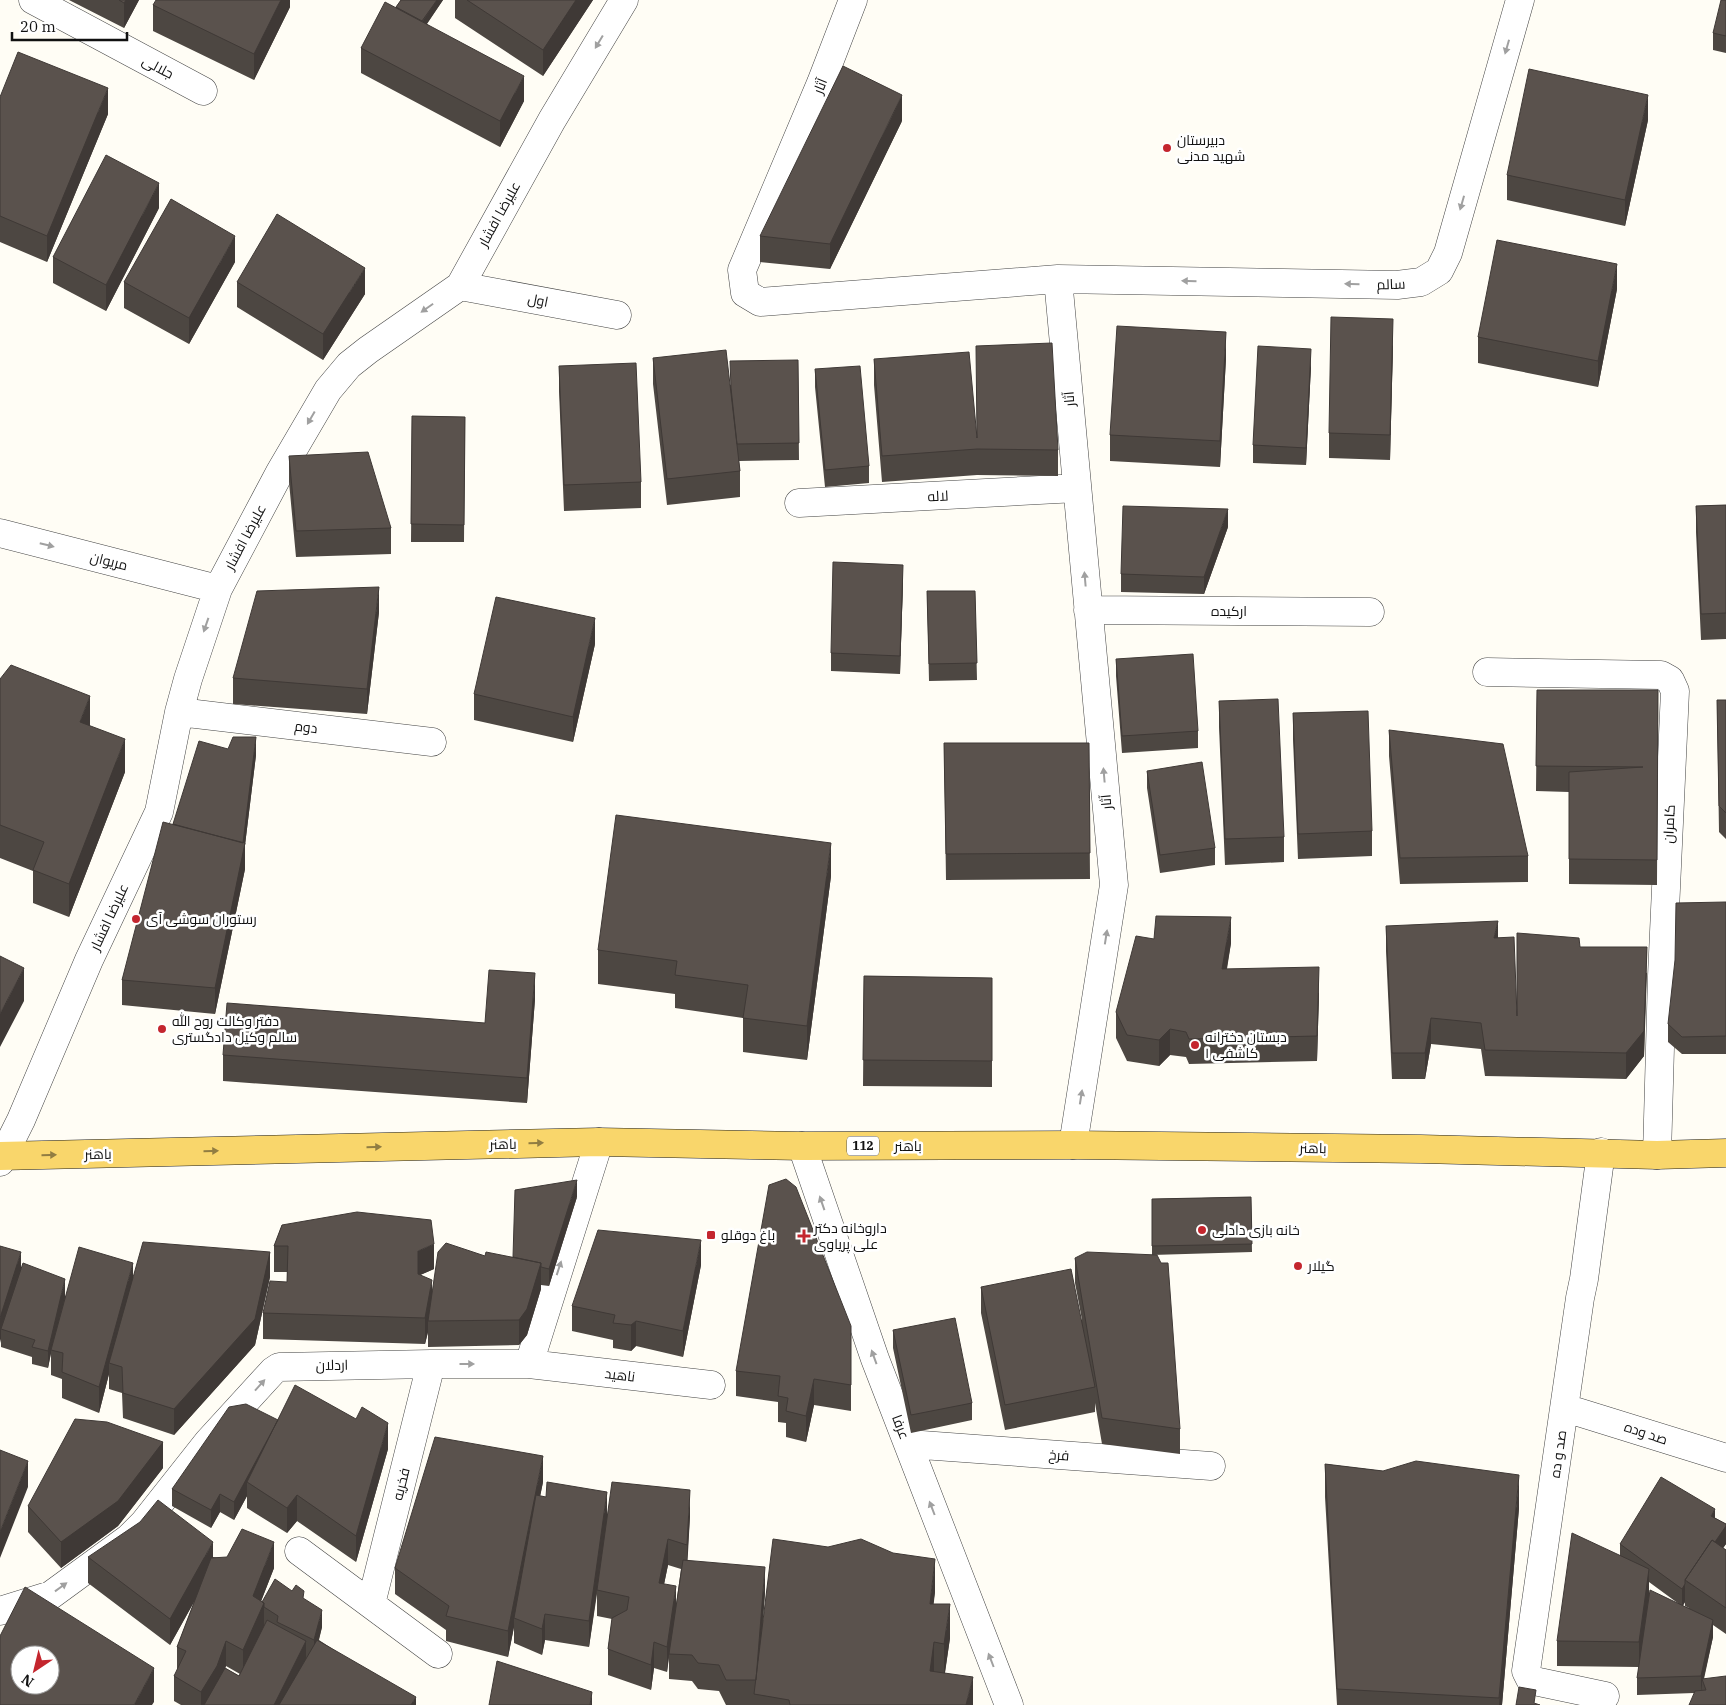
<svg xmlns="http://www.w3.org/2000/svg" width="1726" height="1705" font-family="'IBM Plex Serif',Cairo,serif">
	<rect width="100%" height="100%" fill="#fffdf5"/>
	<g fill="none" stroke-linecap="round" stroke-linejoin="round">
		<defs>
			<path id="minor" d="M33,0l170,91
				M853,0l-32,83 -79,187 3,23 15,9 298,-23 56,606 -41,260
				M1058,279l339,6 24,-3 18,-11 9,-18 72,-253
				M460,286l157,29
				M799,503l278,-15
				M0,533l218,56
				M1088,610l282,2
				M1487,672l174,3 9,5 5,11 -13,285 -5,179
				M179,712l253,30
				M802,1146l73,213 134,346
				M1601,1152l-17,127 -4,19 -54,373 4,8 9,3 66,14
				M0,1162l21,-42 68,-160 70,-148 20,-100 9,-33 30,-90 62,-117 48,-82 21,-25 19,-15 92,-64 92,-166 72,-120
				M529,1364l182,21
				M1565,1408l161,50
				M908,1444l303,22
				M299,1551l139,103
				M371,1604l60,-240
				M0,1611l51,-16 78,-57 15,-15 64,-81 65,-71 6,-4 152,-3h98l70,-222"/>
			<path id="primary" d="M0,1156l599,-14 203,4 271,-1 348,4 236,6 69,-2"/>
		</defs>
		<!-- minor casing -->
		<use href="#minor" stroke="#444" stroke-width="29"/>
		<!-- primary casing -->
		<use href="#primary" stroke="#222" stroke-width="29"/>
		<!-- minor -->
		<use href="#minor" stroke="#fff" stroke-width="28"/>
		<!-- primary -->
		<use href="#primary" stroke="#f9d66b" stroke-width="28"/>
	</g>
	<!-- wall -->
	<path fill="#4d4742" fill-rule="evenodd" d="M69,0h70l-15,28z
		M290,0v7l-36,73 -101,-49v-26z
		M401,0h42l-16,24 97,77 -24,46 -139,-74v-25l35,-41z
		M455,0h138l-50,76 -88,-58z
		M1726,0v53l-13,-3v-17z
		M0,97l108,17 -61,148 -47,-20z
		M1648,120l-23,106 -118,-26v-25z
		M902,121l-72,148 -70,-7v-26z
		M159,208l-53,103 -53,-28v-26z
		M235,262l-46,82 -65,-36v-26z
		M237,282l128,12 -42,66 -86,-53z
		M1617,289l-19,98 -120,-24v-26z
		M1393,345l-3,115 -61,-2v-25z
		M653,358l77,27 68,-25 1,100 -60,1 1,10v26l-73,8 -14,-121z
		M1226,358l-6,109 -110,-6v-26z
		M874,359l103,78 81,13v26l-81,-1 -95,7 -8,-97z
		M559,366l82,116v26l-77,3 -5,-120z
		M1311,366l-5,99 -53,-2v-18z
		M815,369l54,97v17l-44,4 -10,-100z
		M412,416l53,1 -1,125h-53z
		M289,456l102,72v26l-95,3 -7,-75z
		M1726,505v134l-25,1 -5,-108v-26z
		M1228,527l-24,67 -83,-2v-18z
		M903,582l-3,92 -69,-3v-18z
		M927,591h48l2,89 -48,1z
		M379,612l-12,102 -134,-10v-26z
		M595,644l-22,98 -99,-22v-26z
		M1116,659l82,72v17l-76,5 -6,-77z
		M0,679l90,47 35,46 -56,145 -36,-14v-32l-33,-13z
		M1537,690h121l-1,195 -88,-1v-92l-33,-1z
		M1717,700h9v139l-7,-7z
		M1219,701l65,136v25l-59,3 -6,-138z
		M1293,713l79,118v25l-74,3 -5,-120z
		M1389,730l139,126v26l-128,2 -11,-128z
		M944,743h145l1,136 -144,1z
		M228,749l28,6 -11,90v24l-30,145 -93,-9v-25l51,-156z
		M1147,771l68,77v17l-55,8 -13,-85z
		M831,876l-24,184 -64,-8v-34l-68,-10v-14l-77,-10v-34z
		M1726,902v152h-44l-14,-12v-18z
		M1386,926l112,11 19,75 63,-65 67,26 -3,83 -18,23 -141,-3 -4,-27 -50,-5 -6,35h-33l-6,-128z
		M1154,939l77,4 -4,26 92,24 -2,68 -128,3 -3,-7 -16,-2 -11,11 -32,-5 -11,-23v-26z
		M864,976l128,2v109l-129,-1z
		M535,999l-8,104 -304,-22v-26l262,-32z
		M577,1197l-28,89 -8,-1v4l-14,46 -8,10 -91,2v-15l-3,12 -162,-5v-26l24,-31v-10h-13v-26l8,-21 152,44 -14,6 12,16 53,-35 28,1z
		M1251,1197l1,55 -100,3v-56z
		M0,1246l21,22 44,29 68,-17 137,-3 -15,68 -81,90 -51,-17 -1,-25 -13,-4v-15l-10,39 -37,-15v-19l-11,-4v-22l-3,15 -16,-4v-7l-31,-10z
		M1075,1258l105,171v25l-78,-10 -7,-41v9l-90,18 -24,-117v-26l101,33 -7,-37z
		M701,1265l-18,92 -47,-11 -5,5 -18,-3v-8l-41,-9v-25z
		M851,1326v85l-37,-6 -8,37 -20,-5v-14l-8,-1v-20l-42,-6v-25z
		M893,1330l79,73v17l-61,13 -18,-85z
		M278,1420l110,29 -32,113 -59,-41 -10,12 -40,-25v-12l-13,24 -14,-8 -9,16 -39,-22v-17z
		M1325,1464l58,7 136,37 -17,197h-165l-12,-208z
		M163,1468l-45,58 -57,42 -33,-36v-26z
		M543,1482l-3,14 67,18 83,2 -3,44 78,33 -2,29 172,-30 -2,12 17,34 -5,35 28,32h-247l-7,-14 -21,-2 -6,-8 -23,-2v-21l-2,14 -13,-4 -3,22 -43,-15v-26l4,-30 -15,-3v-22l-8,53 -44,-7 -3,15 -28,-12v-16l-6,30 -62,-16v-11l-51,-36v-26zM668,1565l13,4 -5,36 -12,-21z
		M1715,1518l11,6v20l-3,4 3,2v84l-13,-9v12l-9,42 22,26 -32,-12 -57,2v-17l2,-11 -82,-1v-25l63,-86v-11zM1649,1582l30,22 -30,-10zM1685,1602v4l4,2 -6,-2z
		M88,1557h125l61,11 -13,33 1,1 30,-11 12,8 18,28 -3,13 97,65h-235l-7,-4v-25l3,-5v-24l18,-47 -25,45 -82,-62zM226,1666l14,8 -1,2 -14,-8z"/>
	<!-- shaded-wall -->
	<path fill="#3f3936" d="M126,0h13l-15,28v-25z
		M281,0h9v7l-36,73v-26z
		M437,0h6l-24,35v-8z
		M576,0h17l-50,76v-26z
		M524,76v25l-24,46v-26z
		M108,88v26l-61,148v-26z
		M902,95v26l-72,148v-25z
		M1648,95v25l-23,106v-26z
		M159,183v25l-53,103v-26z
		M235,236v26l-46,82v-26z
		M1617,264v25l-19,98v-26z
		M365,268v26l-42,66v-26z
		M1393,319v26l-3,115v-25z
		M1226,332v26l-6,109v-26z
		M1311,349v17l-5,99v-17z
		M1228,509v18l-24,67v-17z
		M903,565v17l-3,92v-18z
		M379,587v25l-12,102v-25z
		M595,618v26l-22,98v-25z
		M90,696v33l-10,-7z
		M256,737v18l-11,90v24l-30,145v-26l27,-144z
		M125,739v33l-56,145v-33z
		M831,843v33l-24,184v-34z
		M1231,917v26l-9,52v-26z
		M1498,921v25l-4,-8z
		M1647,947l-3,109 -18,23v-26z
		M1319,967v26l-2,68v-25z
		M24,968v33l-24,46v-33z
		M535,973v26l-8,104v-25z
		M1431,1018v26l-6,35v-26z
		M1170,1029v26l-11,11v-26z
		M577,1180v17l-28,89v-17z
		M701,1240v25l-18,92v-26z
		M434,1244v25l-16,7v-25z
		M21,1252v25l-20,52v10l-1,4v-25z
		M270,1252v25l-15,68 -81,90v-26z
		M133,1263v25l-24,75v11l-10,39v-26z
		M541,1263v26l-14,46 -8,10v-25z
		M65,1279v18l-14,53v3l-3,15v-17z
		M432,1280v26l-4,15v11l-3,12v-26z
		M636,1321v25l-5,5v-26z
		M814,1379v26l-8,37v-26z
		M278,1420l-31,62v14l-13,24v-18z
		M388,1423v26l-32,113v-26z
		M163,1442v26l-45,58 -57,42v-26z
		M543,1456v26l-27,136h-2v9l-6,30v-26z
		M28,1461v26l-28,71v-26z
		M1519,1475v33l-17,197h-3z
		M690,1490v26l-3,55v-26z
		M607,1492v26l-18,129v-26z
		M220,1494v18l-9,16v-18z
		M297,1495v26l-10,12v-25z
		M1715,1509v18l-4,-11z
		M1726,1526v18l-31,43 -8,-5z
		M668,1539v26l-9,44v-26z
		M213,1542v26l-43,77v-26z
		M274,1542v26l-21,54v-26z
		M935,1559v33l-5,45v-33z
		M765,1567v26l-9,102v-15z
		M1649,1569v26l-10,72v-25z
		M1685,1584v18l-3,4v-17z
		M676,1586v25l-7,43 -2,18v-25z
		M264,1603v26l-21,47v-26z
		M950,1604v34l-6,40v-34z
		M322,1610v17l-8,30v-17z
		M545,1614v26l-3,15v-26z
		M1713,1620v17l-10,44 -1,-2v6l-1,8v-17z
		M226,1641v25l-9,25 -8,14h-8v-13z
		M306,1641v17l-23,47h-9z
		M654,1642v26l-3,22v-25z
		M934,1642v34l-4,-5z
		M154,1668v34l-2,3h-18z
		M973,1677v28h-7z
		M592,1692v13h-2z
		M416,1697v8h-5z"/>
	<!-- building -->
	<path fill="#5a524d" stroke="#3f3936" fill-rule="evenodd" d="M119,0h7l-2,3z
		M156,0h125l-27,54 -101,-49z
		M401,0h36l-15,21 -26,-14z
		M467,0h109l-33,50z
		M1721,0h5v36l-13,-3z
		M385,2l139,74 -24,45 -139,-73z
		M18,52l90,36 -61,148 -47,-20v-119z
		M843,66l59,29 -72,149 -70,-8z
		M1529,69l119,26 -23,105 -118,-25z
		M106,155l53,28 -53,102 -53,-28z
		M171,199l64,37 -46,82 -65,-36z
		M277,214l88,54 -42,66 -86,-52z
		M1497,240l120,24 -19,97 -120,-24z
		M1331,317l62,2 -3,116 -61,-2z
		M1117,326l109,6 -6,109 -110,-6z
		M1052,343l6,107 -81,-1 -95,7 -8,-97 95,-7 8,86 -1,-92z
		M1258,346l53,3 -5,99 -53,-3z
		M726,350l14,121 -73,8 -14,-121z
		M798,360l1,83 -62,1 -6,-56 -1,-27z
		M636,363l5,119 -77,3 -5,-119z
		M860,366l9,100 -44,4 -10,-101z
		M412,416l53,1 -1,108 -53,-1z
		M368,452l23,76 -95,3 -7,-75z
		M1726,505v108l-25,1 -5,-108z
		M1123,506l105,3 -24,68 -83,-3z
		M833,562l70,3 -3,91 -69,-3z
		M379,587l-12,102 -134,-11 24,-87z
		M927,591h48l2,72 -48,1z
		M496,597l99,21 -22,99 -99,-23z
		M1193,654l5,77 -76,5 -6,-77z
		M11,665l79,31 -10,26 45,17 -56,145 -36,-14 11,-28 -44,-17v-146z
		M1537,690h121l-1,170 -88,-1v-87l74,-5 -107,-1z
		M1278,699l6,138 -59,2 -6,-138z
		M1717,700h9v113l-7,-7z
		M1368,711l4,120 -74,3 -5,-121z
		M1389,730l114,14 25,112 -128,2z
		M233,737h23l-13,106 -70,-19 26,-83 29,8z
		M944,743h145l1,110 -144,1z
		M1202,762l13,86 -55,7 -13,-84z
		M616,815l215,28 -24,183 -64,-8 5,-33 -73,-10 2,-14 -79,-11z
		M163,822l82,21 -30,145 -93,-8z
		M1726,902v134l-44,1 -14,-13 7,-64 1,-57z
		M1156,916l75,1 -9,52 97,-2 -2,69 -128,3 -3,-7 -16,-3 -11,11 -32,-5 -11,-23 20,-76 18,3z
		M1498,921l-4,17 20,-1 3,79v-83l62,5 1,9h67l-3,84 -18,22 -141,-3 -4,-27 -50,-5 -6,35h-33l-6,-127z
		M0,956l24,12 -24,46z
		M489,970l46,3 -8,105 -304,-23 4,-52 258,20z
		M864,976l128,2v83l-129,-1z
		M786,1179l10,8 55,139v59l-37,-6 -8,37 -20,-5 2,-13 -10,-2 2,-20 -44,-5 33,-186z
		M577,1180l-28,89 -8,-2v-4l-28,-6 2,-67z
		M1251,1197l1,47 -100,2v-47z
		M357,1212l74,8 3,24 -16,7v23l14,6 -7,38 -162,-5 7,-32 17,1 1,-36h-14l8,-21z
		M598,1230l103,10 -18,91 -47,-10 -5,4 -18,-2 2,-8 -43,-9z
		M143,1242l127,10 -15,67 -81,90 -51,-16 -1,-26 -13,-4z
		M446,1243l39,13 1,-4 55,11 -14,46 -8,11 -91,1 10,-69z
		M0,1246l21,6 -21,66z
		M79,1247l54,16 -34,124 -37,-15 1,-19 -12,-3z
		M1087,1252l70,3 4,8h7l12,166 -78,-11 -27,-160z
		M23,1263l42,16 -17,72 -16,-4 3,-7 -34,-11z
		M1071,1269l24,118 -90,18 -24,-118z
		M955,1318l17,85 -61,12 -18,-85z
		M295,1385l61,34 6,-12 26,16 -32,113 -59,-41 -10,13 -40,-26z
		M246,1404l32,16 -44,82 -14,-8 -9,16 -39,-21 57,-82z
		M75,1419l32,3 56,20 -45,59 -57,41 -33,-36z
		M435,1437l108,19 -35,175 -62,-15 3,-10 -54,-38z
		M0,1450l28,11 -28,71z
		M1416,1461l103,14 -20,223 -162,-9 -12,-225 58,7z
		M1661,1477l54,32 -4,7 15,8v2l-11,16 -3,-2 -27,40v4l-3,5 -62,-45z
		M547,1482l60,10 -18,129 -44,-7 -3,15 -28,-11 22,-123 10,2z
		M612,1482l78,8 -3,55 -19,-6 -9,44 17,3 -9,61 -13,-5 -3,23 -43,-16 4,-31 15,-8 2,-13 -32,-7z
		M158,1500l55,42 -43,77 -82,-62 52,-35z
		M242,1529l32,13 -21,54 11,7 -21,47 -17,-9 -9,25 -16,26 -27,-16 12,-25 -9,-4 34,-89 16,-1z
		M1572,1533l77,36 -10,73 -82,-1z
		M773,1539l55,8 33,-8 32,14 42,6 -5,45h20l-6,40 -10,-2 -4,29 43,6 -7,28h-176l-1,-5 -35,-6z
		M1712,1540l14,10v58l-41,-28z
		M683,1560l82,7 -9,113h-30l-7,-15 -21,-2 -6,-8 -23,-1z
		M275,1579l17,12 4,-6 8,6 -1,7 19,12 -8,30 -37,-18 1,-6 -14,-9v-4l-2,-1z
		M25,1587l129,81 -20,37h-134v-69zM20,1655h30v30h-30z
		M1650,1590l63,30 -12,56 -64,2z
		M267,1620l39,21 -32,64h-70l21,-37 14,8z
		M317,1640l99,57 -5,8h-132z
		M497,1661l95,31 -2,13h-101z
		M1726,1676v29h-37l6,-14 11,-1 -4,-11z
		M1519,1687l17,3 -2,13 6,2h-24z"/>
	<!-- one-way arrows -->
	<defs><path id="oneway-solid" d="M-6-.8H1V-3.2L6.5 0L1 3.2V.8H-6Z" transform="scale(1.25)"/></defs>
	<g fill="#a0a0a0">
		<use href="#oneway-solid" transform="translate(599 42) rotate(121)"/>
		<use href="#oneway-solid" transform="translate(1507 47) rotate(106)"/>
		<use href="#oneway-solid" transform="translate(1462 203) rotate(106)"/>
		<use href="#oneway-solid" transform="translate(1189 281) rotate(-179)"/>
		<use href="#oneway-solid" transform="translate(1352 284) rotate(-179)"/>
		<use href="#oneway-solid" transform="translate(427 308) rotate(145)"/>
		<use href="#oneway-solid" transform="translate(311 418) rotate(120)"/>
		<use href="#oneway-solid" transform="translate(47 545) rotate(14)"/>
		<use href="#oneway-solid" transform="translate(1085 579) rotate(-95)"/>
		<use href="#oneway-solid" transform="translate(206 625) rotate(109)"/>
		<use href="#oneway-solid" transform="translate(1104 775) rotate(-95)"/>
		<use href="#oneway-solid" transform="translate(1106 937) rotate(-81)"/>
		<use href="#oneway-solid" transform="translate(1081 1097) rotate(-81)"/>
		<use href="#oneway-solid" transform="translate(822 1203) rotate(-109)"/>
		<use href="#oneway-solid" transform="translate(559 1268) rotate(-72)"/>
		<use href="#oneway-solid" transform="translate(874 1357) rotate(-110)"/>
		<use href="#oneway-solid" transform="translate(467 1364)"/>
		<use href="#oneway-solid" transform="translate(260 1385) rotate(-48)"/>
		<use href="#oneway-solid" transform="translate(932 1508) rotate(-111)"/>
		<use href="#oneway-solid" transform="translate(61 1587) rotate(-36)"/>
		<use href="#oneway-solid" transform="translate(991 1660) rotate(-111)"/>
	</g>
	<g fill="#917d42">
		<use href="#oneway-solid" transform="translate(536 1143) rotate(-1)"/>
		<use href="#oneway-solid" transform="translate(374 1147) rotate(-1)"/>
		<use href="#oneway-solid" transform="translate(211 1151) rotate(-1)"/>
		<use href="#oneway-solid" transform="translate(49 1155) rotate(-1)"/>
	</g>
	<!-- markers -->
	<g fill="#c4262e" stroke="#fff" stroke-width="2">
		<circle cx="1167" cy="148" r="5"/>
		<circle cx="136" cy="919" r="5"/>
		<circle cx="162" cy="1029" r="5"/>
		<circle cx="1195" cy="1045" r="5"/>
		<circle cx="1202" cy="1230" r="5"/>
		<rect x="706" y="1230" width="10" height="10" rx="2.5"/>
		<path d="M801.5 1228.5h5v5h5v5h-5v5h-5v-5h-5v-5h5z"/>
		<circle cx="1298" cy="1266" r="5"/>
	</g>
	<g text-anchor="middle" stroke-width="5" stroke-linejoin="round" paint-order="stroke">
		<!-- shield labels -->
		<rect fill="#fff" stroke="#585858" stroke-width="1" x="847" y="1136.5" width="32" height="19" rx="4"/>
		<g font-size="12" font-weight="bold" fill="#111">
			<text x="863" y="1150">112</text>
		</g>
		<!-- street labels -->
		<g font-size="14" fill="#111" stroke="#fff">
			<text transform="translate(158 67) rotate(28)" y="5">جلالی</text>
			<text transform="translate(820 86) rotate(-68)" y="5">آثار</text>
			<text transform="translate(499 214) rotate(-61)" y="5">علیرضا افشار</text>
			<text transform="translate(1391 284) rotate(-2)" y="5">سالم</text>
			<text transform="translate(538 300) rotate(11)" y="5">اول</text>
			<text transform="translate(1069 399) rotate(-95)" y="5">آثار</text>
			<text transform="translate(938 496) rotate(-3)" y="5">لاله</text>
			<text transform="translate(245 537) rotate(-62)" y="5">علیرضا افشار</text>
			<text transform="translate(109 561) rotate(14)" y="5">مریوان</text>
			<text x="1229" y="616">ارکیده</text>
			<text transform="translate(306 727) rotate(7)" y="5">دوم</text>
			<text transform="translate(1106 802) rotate(-95)" y="5">آثار</text>
			<text transform="translate(1669 824) rotate(-87)" y="5">کامران</text>
			<text transform="translate(109 917) rotate(-65)" y="5">علیرضا افشار</text>
			<text transform="translate(503 1144) rotate(-1)" y="5">باهنر</text>
			<text x="908" y="1151">باهنر</text>
			<text transform="translate(1313 1148) rotate(1)" y="5">باهنر</text>
			<text transform="translate(98 1154) rotate(-1)" y="5">باهنر</text>
			<text transform="translate(332 1365) rotate(-1)" y="5">اردلان</text>
			<text transform="translate(620 1375) rotate(7)" y="5">ناهید</text>
			<text transform="translate(901 1427) rotate(69)" y="5">عرفا</text>
			<text transform="translate(1646 1433) rotate(18)" y="5">صد وده</text>
			<text transform="translate(1558 1454) rotate(-82)" y="5">صد و ده</text>
			<text transform="translate(1059 1455) rotate(4)" y="5">فرخ</text>
			<text transform="translate(401 1484) rotate(-76)" y="5">فخریه</text>
		</g>
		<!-- poi labels -->
		<g font-size="14" fill="#111" stroke="#fff" text-anchor="start">
			<text x="1177" y="145">دبیرستان<tspan x="1177" dy="16">شهید مدنی</tspan></text>
			<text x="146" y="924">رستوران سوشی آی</text>
			<text x="172" y="1026">دفتر وکالت روح الله<tspan x="172" dy="16">سالم وکیل دادگستری</tspan></text>
			<text x="1205" y="1042">دبستان دخترانه<tspan x="1205" dy="16">کاشفی ۱</tspan></text>
			<text x="814" y="1233">داروخانه دکتر<tspan x="814" dy="16">علی پریاوی</tspan></text>
			<text x="1212" y="1235">خانه بازی دادلی</text>
			<text x="721" y="1240">باغ دوقلو</text>
			<text x="1308" y="1271">گیلار</text>
		</g>
	</g>
	<!-- north arrow -->
	<g transform="translate(35 1670) rotate(215)"><circle r="24" fill="#ffffff" stroke="#a0a0a0"/>
	<path d="M0-4L9 19L0 12L-9 19Z" fill="#c4262e"/>
	<text y="-8" font-size="14" font-weight="bold" text-anchor="middle" fill="#111111">N</text>
	</g>
	<!-- scale -->
	<path d="M12 32v8h115v-8" fill="none" stroke="#111111" stroke-width="2.5"/>
	<text x="20" y="32" font-size="15" fill="#111111" stroke="#ffffff" stroke-width="4" paint-order="stroke">20 m</text>
</svg>
